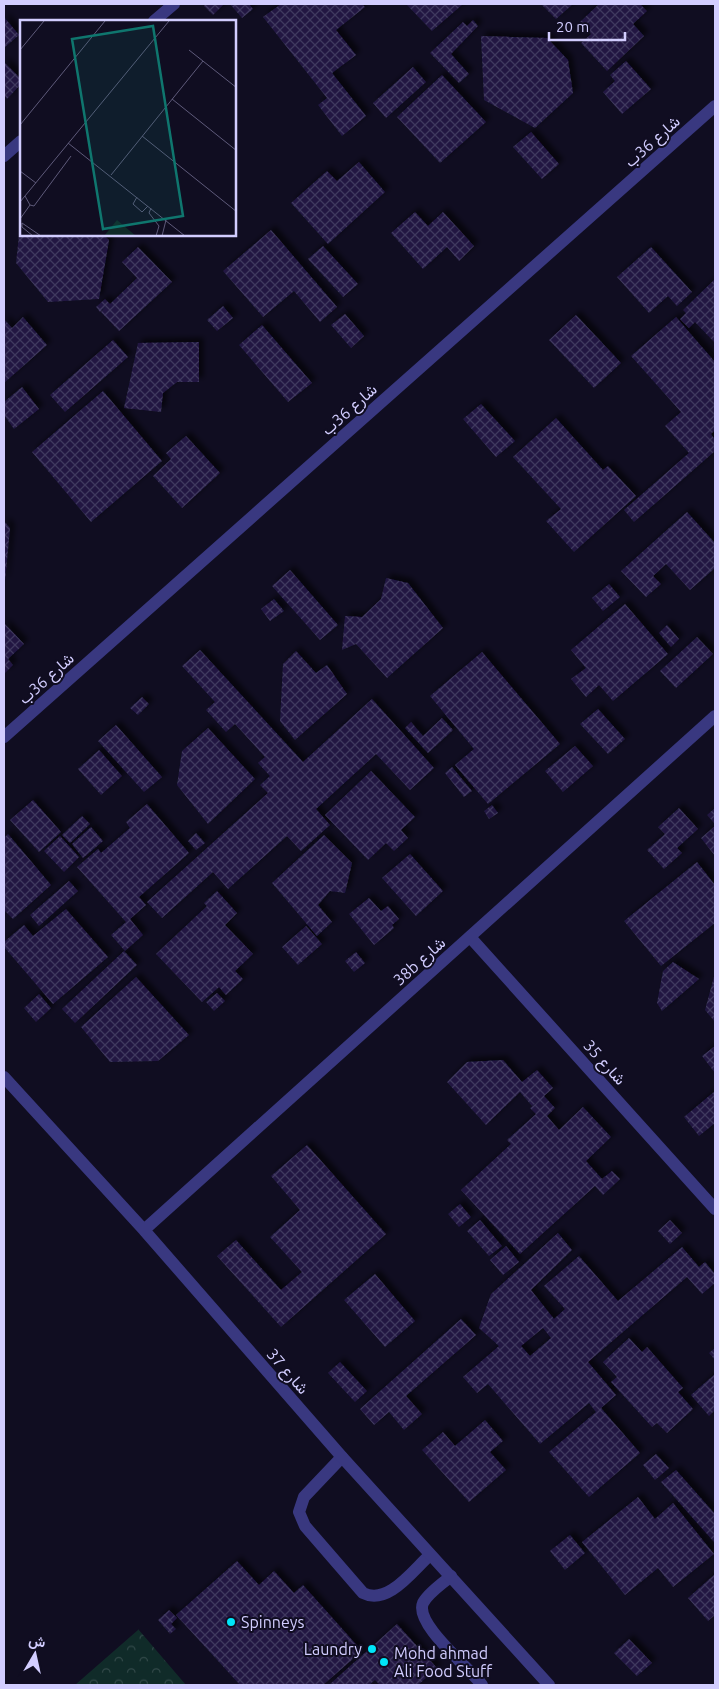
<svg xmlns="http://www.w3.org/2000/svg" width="719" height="1689" font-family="Ubuntu,Vazirmatn,sans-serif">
	<defs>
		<pattern id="park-crowns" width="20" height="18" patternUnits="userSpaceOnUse" patternTransform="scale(1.25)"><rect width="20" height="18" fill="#102b29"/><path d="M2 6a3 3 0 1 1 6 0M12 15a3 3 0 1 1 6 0" fill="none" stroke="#324949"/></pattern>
		<pattern id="building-cross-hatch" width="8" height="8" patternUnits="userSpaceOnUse" patternTransform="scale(1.25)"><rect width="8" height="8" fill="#201942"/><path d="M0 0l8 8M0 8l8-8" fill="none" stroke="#40395e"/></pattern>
		<filter id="shadow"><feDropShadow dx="4.5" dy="-4.5" stdDeviation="2.5" flood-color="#0009"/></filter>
	</defs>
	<rect width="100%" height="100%" fill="#100d21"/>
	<!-- park -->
	<path fill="url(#park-crowns)" d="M138,1629l48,56h-111l63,-55z"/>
	<!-- building -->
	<path fill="url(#building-cross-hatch)" fill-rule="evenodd" filter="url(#shadow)" d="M206,4h18l-11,11 -9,-9z
		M230,4h19l4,5 -11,9z
		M281,4h81l3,3 -29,23 20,25 -24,18 34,43 -24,20 -24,-31 9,-7 -64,-81z
		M406,4h57l-31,27z
		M541,4h32l-17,15z
		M599,4h41l7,7 -14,13 11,12 -37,35 -26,-28 10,-9 -11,-12z
		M4,17l15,18 -15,13z
		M473,20l5,6 -27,28 18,20 -10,9 -29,-30 33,-31 4,4z
		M481,36l66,2 21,22 5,33 -38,35 -51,-28z
		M626,61l25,28 -29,25 -19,-22 12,-11 -5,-6z
		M4,62l17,17v5l-14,15 -3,-4z
		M413,67l13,15 -40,36 -13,-15z
		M442,75l44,47 -46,41 -43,-46z
		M531,132l28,32 -17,15 -29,-32z
		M359,162l26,30 -57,52 -37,-41 36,-32 10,10z
		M415,212l13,14 15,-14 31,34 -15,15 -12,-14 -24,22 -32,-36z
		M271,230l66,77 -17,15 -26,-31 -31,26 -40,-46z
		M19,235l20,2 2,-2h62l6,5 -10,59 -51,3 -32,-39z
		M323,246l35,38 -15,13 -35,-38z
		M138,247l34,35 -53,49 -18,-19 5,-6 -6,6 -4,-5 9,-8 5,5 27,-26 -15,-16z
		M651,247l41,45 -15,14 -9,-10 -19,17 -32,-36z
		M715,279v64l-20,-21 -6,6 -9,-9 6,-6 -3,-3z
		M223,306l10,12 -16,13 -10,-11z
		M345,314l19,22 -13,12 -20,-23z
		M576,315l45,48 -27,25 -45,-48z
		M23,317l24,28 -43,38v-64l8,9z
		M676,317l39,45v68l-4,4 4,6v11l-81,71 -10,-12 65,-57 -24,-27 16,-14 -50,-56z
		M262,325l50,58 -24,19 -49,-57z
		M113,340l15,17 -63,55 -15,-17z
		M199,342v40h-22l-14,11 -2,19 -37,-4 14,-65z
		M22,387l17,22 -25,20 -10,-14v-13z
		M103,391l59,70 -71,61 -59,-70z
		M481,404l34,37 -19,16 -33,-38z
		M556,418l47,52 5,-4 28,30 -62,56 -28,-31 15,-12 -48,-52z
		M186,436l34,37 -38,35 -29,-32 18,-17 -5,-6z
		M687,512l28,31v25l-25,22 -24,-26 -13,12 8,8 -15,13 -25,-26z
		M4,521l6,7 -5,53h-1z
		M290,570l48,55 -18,15 -48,-54z
		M386,578l22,5 35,45 -56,50 -31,-34 -14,6 3,-34 17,1 19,-18z
		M609,584l11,13 -17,14 -11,-13z
		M274,599l10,12 -14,10 -9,-12z
		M625,604l43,50 -55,47 -14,-16 -13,12 -15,-18 15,-11 -15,-18z
		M4,623l20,21 -16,15 5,6 -9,9z
		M667,625l12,14 -8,8 -12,-14z
		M697,637l16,17 -37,34 -16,-17z
		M200,650l103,112 69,-63 62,69 -24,22 -34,-36 -60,55 14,16 -29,26 -14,-15 -59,53 -15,-17 -51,46 -15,-16 121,-109 -8,-8 10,-9 -12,-13 7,-6 -30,-33 -9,8 -20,-22 9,-8 -33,-36z
		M296,651l20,22 11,-8 20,29 -52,46 -15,-19 3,-57z
		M482,652l78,92 -72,60 -33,-39 19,-16 -44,-53z
		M142,697l7,7 -11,11 -8,-7z
		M598,709l27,30 -17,15 -28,-30z
		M442,718l11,12 -25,23 -23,-25 6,-6 12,14z
		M116,725l46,52 -18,15 -46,-51z
		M208,728l47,51 -47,45 -31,-39 5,-34z
		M575,746l18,20 -30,26 -18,-21z
		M99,750l23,26 -21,19 -23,-26z
		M452,767l20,24 -8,6 -19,-24z
		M371,771l44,46 -14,13 7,8 -14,13 -8,-8 -18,17 -43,-45z
		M33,800l28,32 -22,20 -29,-32z
		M147,804l42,49 -50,44 7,8 -16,14 13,16 -18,16 -14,-16 15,-13 -49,-55 21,-18 3,4 29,-25 -4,-6z
		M492,805l6,8 -9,6 -5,-8z
		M679,808l19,21 -21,19 5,5 -18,16 -17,-19 18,-16 -7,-7z
		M715,808v16l-8,-9z
		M82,816l8,8 -20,19 -8,-8z
		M715,826v30l-14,-18z
		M91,827l12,14 -20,17 -11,-14z
		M196,833l9,10 -9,7 -8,-9z
		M8,834l43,51 -38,34 -9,-9v-72z
		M324,835l28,28 -7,30 -15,-2 -12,14 14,17 -15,14 -45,-53z
		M60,836l19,21 -15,15 -20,-21z
		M410,854l33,37 -27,25 -34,-38z
		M697,862l18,23v38l-54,43 -37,-45z
		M69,881l9,10 -39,35 -9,-11z
		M217,891l20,22 -12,12 28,29 -18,17 8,8 -17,16 -7,-8 -17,15 -46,-48 51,-48 -3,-3z
		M369,898l12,13 7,-5 11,13 -7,6 2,3 -20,17 -25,-31z
		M66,909l42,48 -55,47 -49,-57v-5l20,-17 9,11z
		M306,926l16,18 -24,21 -16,-18z
		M124,951l13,14 -62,58 -13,-14z
		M356,952l9,11 -11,9 -9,-11z
		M673,962l26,17 -37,32 -5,-8 6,-32z
		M715,973v49l-10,-12z
		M136,977l53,58 -31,26 -48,1 -29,-35z
		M217,993l8,8 -11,10 -8,-9z
		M39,994l12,14 -15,14 -12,-14z
		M715,1046v27l-13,-17z
		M503,1060l19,22 15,-12 16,18 -9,8 11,12 -8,8 12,14 24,-23 28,30 -25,24 16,18 10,-8 8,8 -17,16 -8,-9 -75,68 -59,-64 50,-46 -4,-4 29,-26 -6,-6 9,-7 -7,5 -12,-14 -34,33 -39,-43 20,-20z
		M715,1091v32l-16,13 -15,-19z
		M307,1145l79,89 -105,93 -64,-71 19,-16 45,50 21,-18 -32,-35 30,-27 -29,-34z
		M460,1204l11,13 -12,10 -11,-13z
		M480,1220l22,26 -13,10 -22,-25z
		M670,1220l12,13 -12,11 -12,-13z
		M558,1233l14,17 -41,40 23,29 11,-10 -21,-23 35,-30 39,45 64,-54 17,20 6,-5 10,12v9l-13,11 -15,-17 -99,85 28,33 -15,13 39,45 -51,44 -40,-45 47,-40 -7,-9 -49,41 -52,-60 -11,9 -14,-16 36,-31 -20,-18 12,-34zM543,1328l8,10 -21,18 -9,-10z
		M506,1246l13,16 -16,13 -13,-15z
		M375,1274l40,47 -30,26 -41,-47z
		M461,1319l15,16 -70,61 16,18 -18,16 -15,-18 -15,13 -14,-16z
		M629,1338l13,14 5,-5 36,41 -5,4 15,17 -26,24 -10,-10 -5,4 -41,-45 6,-5 -14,-15z
		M715,1348v12l-6,-7z
		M340,1362l27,29 -12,11 -27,-29z
		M715,1374v36l-6,6 -18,-21z
		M485,1420l18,21 -13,11 16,18 -37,32 -47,-52 21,-18 12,14z
		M656,1454l13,14 -14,12 -12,-15z
		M676,1470l39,44v29l-54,-61z
		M638,1497l17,22 18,-16 41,51 -41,33 -15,-19 -33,27 -43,-53z
		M570,1535l15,18 -20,17 -15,-19z
		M237,1561l22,24 15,-14 20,22 9,-8 59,66 -39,34h-83l-64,-70z
		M715,1574v41l-7,6 -20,-23z
		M169,1610l8,8 -6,6 5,5 -6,5 -12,-14z
		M397,1624l40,44 -19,17h-38l-5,-5 -6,5h-40z
		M629,1639l23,24 -15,13 -23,-23z"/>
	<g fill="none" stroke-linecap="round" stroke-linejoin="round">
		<!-- service -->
		<path stroke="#393880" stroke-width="12" d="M342,1457l-38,40 -5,15 6,14 58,67c25,13 50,-23 67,-38
			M451,1576c-9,8 -23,17 -28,27 -9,21 47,65 59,82"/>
		<!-- minor -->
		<path stroke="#393880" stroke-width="12" d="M154,21l20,-17
			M4,156l17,-15
			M4,737l711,-631
			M470,937l245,272
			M4,1077l140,153 198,227 207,228
			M144,1230l571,-514"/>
	</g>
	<!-- markers -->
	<g fill="#00e5f8" stroke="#100d21" stroke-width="2">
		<circle cx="231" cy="1622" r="5"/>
		<circle cx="372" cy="1649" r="5"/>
		<circle cx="384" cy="1662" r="5"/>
	</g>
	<g text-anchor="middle" stroke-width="4" stroke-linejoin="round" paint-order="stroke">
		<!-- street labels -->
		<g font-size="16" fill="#d2cdff" stroke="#100d21">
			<text transform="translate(652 141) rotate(-42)" y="6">شارع 36ب</text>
			<text transform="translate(349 409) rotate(-42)" y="6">شارع 36ب</text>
			<text transform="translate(46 678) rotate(-42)" y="6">شارع 36ب</text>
			<text transform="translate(419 961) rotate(-42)" y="6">38b شارع</text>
			<text transform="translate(605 1062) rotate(48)" y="6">شارع 35</text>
			<text transform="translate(288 1371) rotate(49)" y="6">شارع 37</text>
		</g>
		<!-- poi labels -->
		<g font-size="16" fill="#d2cdff" stroke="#100d21" text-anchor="start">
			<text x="241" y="1628">Spinneys</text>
			<text x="362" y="1655" text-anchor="end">Laundry</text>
			<text x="394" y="1659">Mohd ahmad<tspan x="394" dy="18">Ali Food Stuff</tspan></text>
		</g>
	</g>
	<!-- overview -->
	<g transform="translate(20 20)">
		<rect width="216" height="216" fill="#100d21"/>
		<path d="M97,200l19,16h-32z" fill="#102b29"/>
		<path fill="none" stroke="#5e5a7a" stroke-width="1" d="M0,30l24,-29M169,30l48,38M152,79l65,52M0,105l85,-104M122,116l95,76M48,123l117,93M0,151l16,12M91,155l92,-114M5,176l5,9 4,1 37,-50M117,177l-4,7 9,8 6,-6M0,182l149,-181M131,188l-2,5 10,13 -3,10M0,199l10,-14M13,216l-11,-9v-4l19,13M142,216l4,-16"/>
		<path fill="#0f766e" fill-opacity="0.15" stroke="#0f766e" stroke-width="2.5" d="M133,6l30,190 -80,13 -31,-190z"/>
		<rect width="216" height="216" fill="none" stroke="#d2cdff" stroke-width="2.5"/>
	</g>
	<!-- border -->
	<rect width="719" height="1689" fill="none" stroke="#d2cdff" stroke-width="10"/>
	<!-- north arrow -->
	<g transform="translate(35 1654) rotate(9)" stroke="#100d21" stroke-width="4" paint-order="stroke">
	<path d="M0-4L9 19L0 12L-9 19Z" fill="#d2cdff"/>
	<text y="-8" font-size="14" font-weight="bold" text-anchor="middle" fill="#d2cdff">ش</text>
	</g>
	<!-- scale -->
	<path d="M549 32v8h76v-8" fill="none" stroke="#d2cdff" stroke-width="2.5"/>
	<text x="556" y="32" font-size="15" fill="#d2cdff" stroke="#100d21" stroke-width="4" paint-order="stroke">20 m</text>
</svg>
